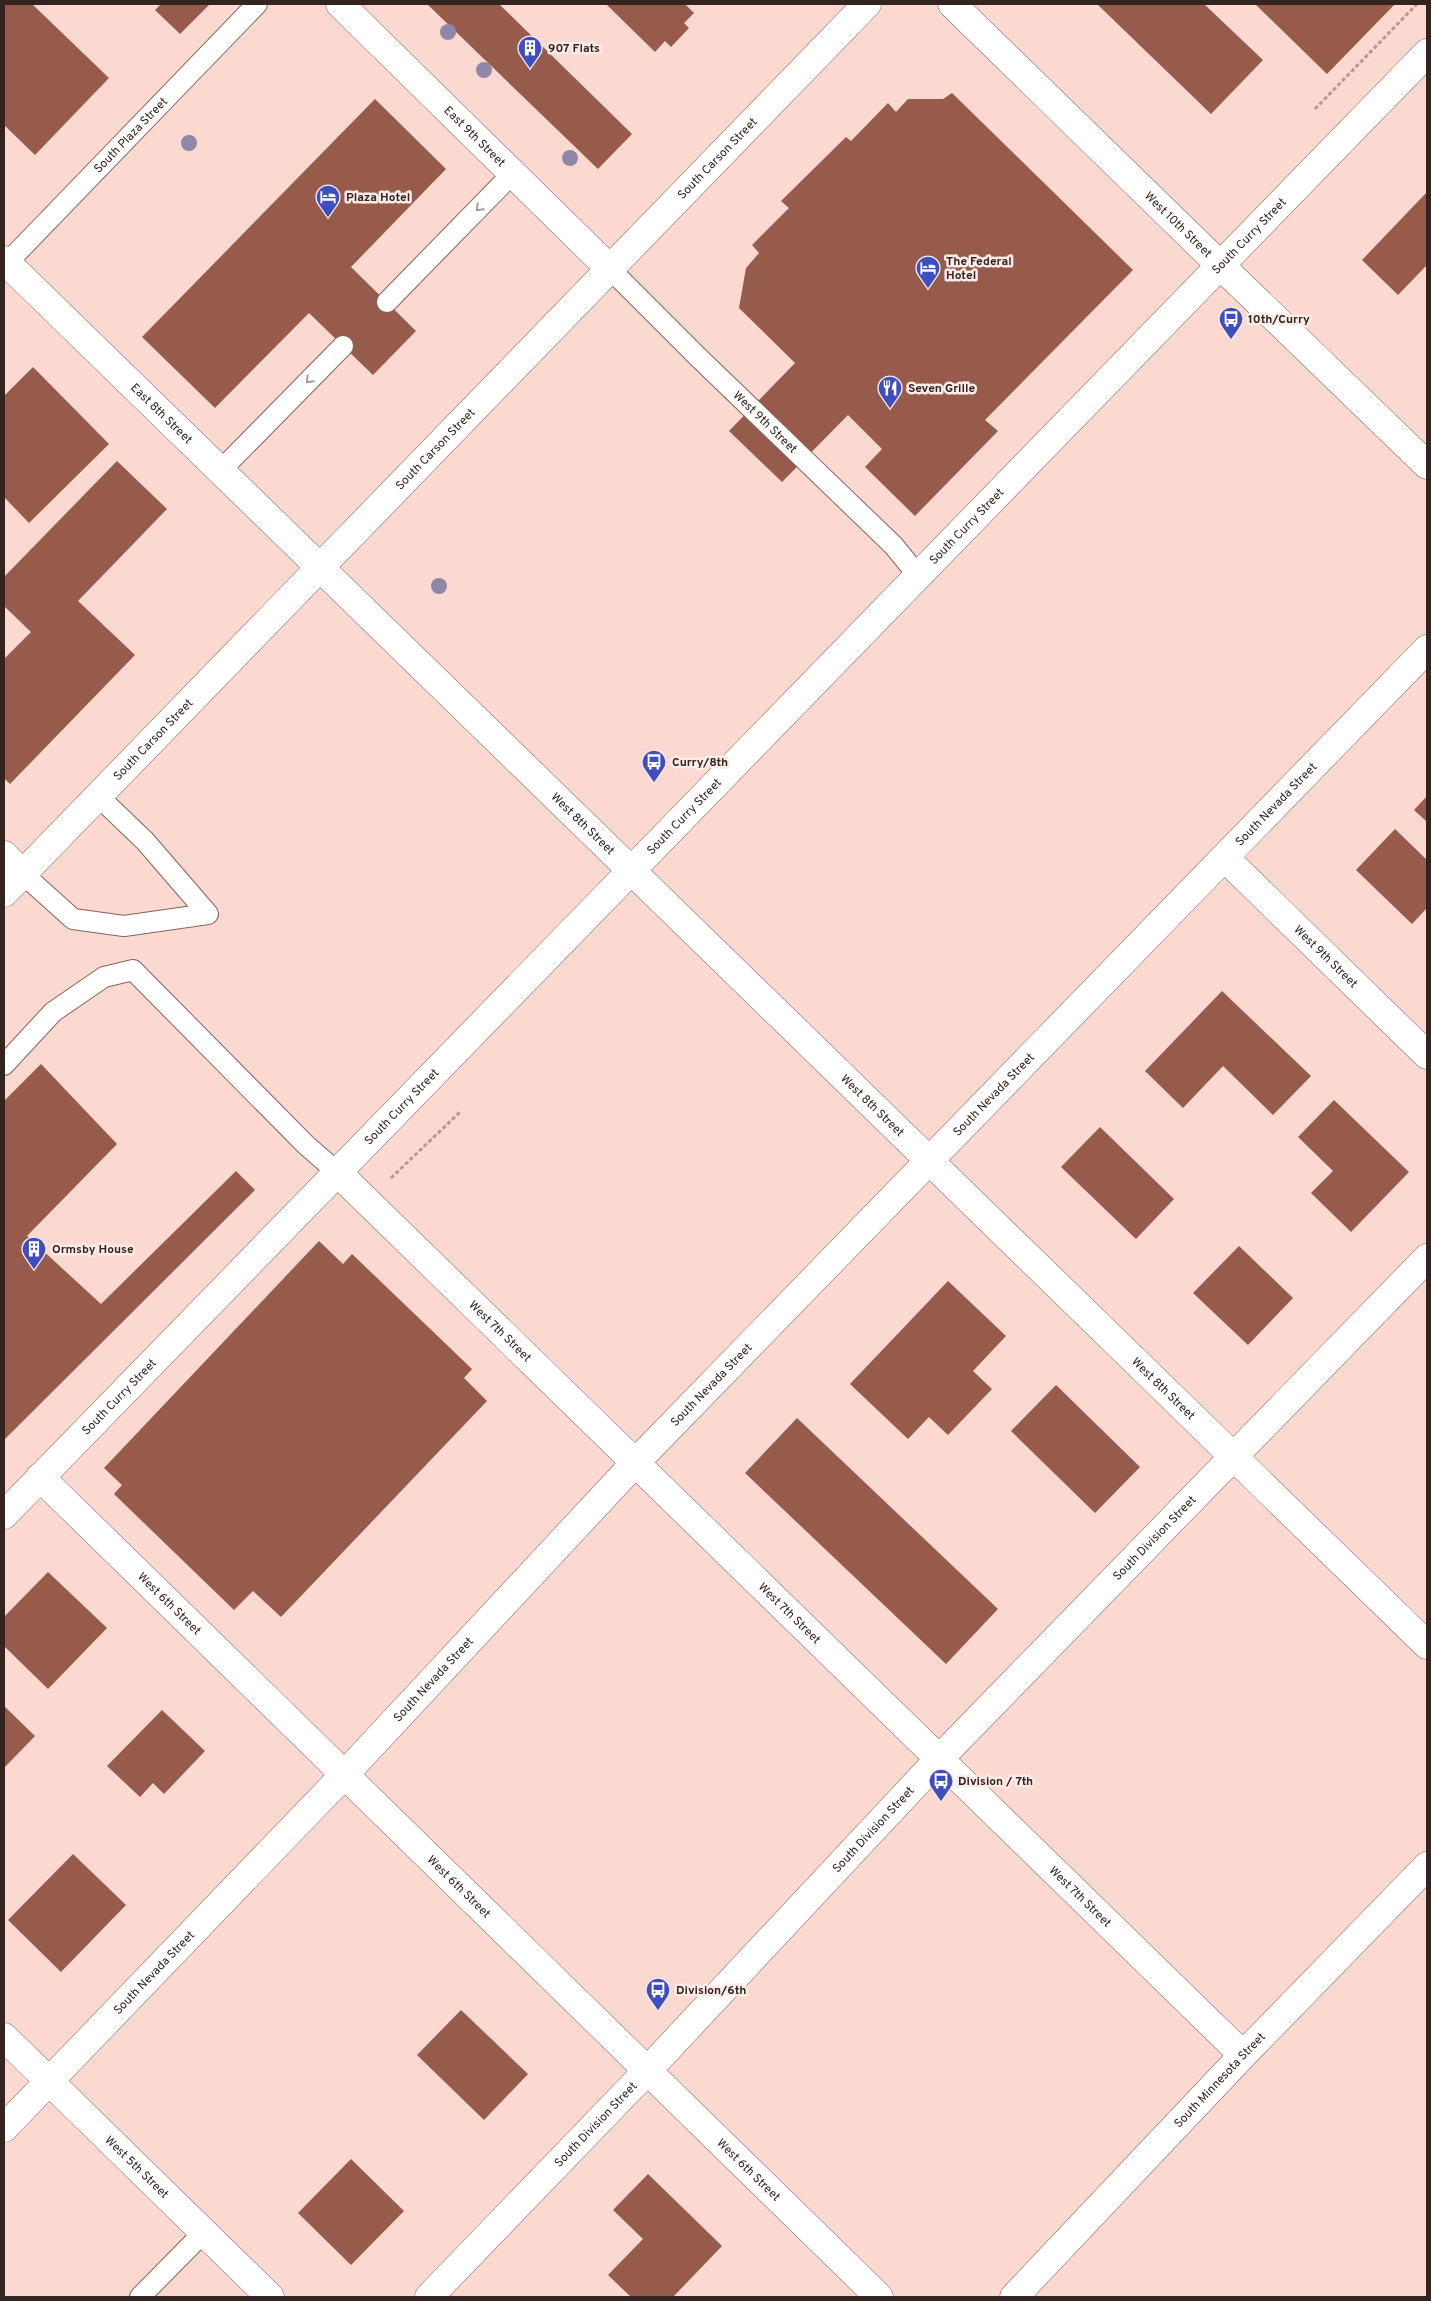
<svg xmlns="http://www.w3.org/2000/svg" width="1431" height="2301" font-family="Overpass,sans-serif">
	<rect width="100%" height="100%" fill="#fbd9d0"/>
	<!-- building -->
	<path fill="#965b4b" d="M4,4h28l77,74 -74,77 -31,-30z
		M161,4h49l-30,30 -25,-24z
		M427,4h72l133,130 -34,35z
		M606,4h79l9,9 -10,10 5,5 -18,19 -6,-6 -10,11z
		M1097,4h107l59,56 -52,54z
		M1255,4h140l-68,70z
		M952,93l181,177 -148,150 13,11 -83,85 -50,-49 17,-18 -34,-34 -66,67 -53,-51 66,-68 -56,-55 7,-40 13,-15 -7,-8 37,-37 -8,-7 65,-64 5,4 37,-38 8,9 12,-13h35z
		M375,99l71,70 -95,98 65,64 -43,44 -64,-62 -94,95 -73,-71z
		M1427,192v73l-29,30 -36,-35z
		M33,367l76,77 -80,79 -25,-26v-101z
		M117,461l50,48 -89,92 57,54 -125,129 -6,-6v-119l27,-27 -27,-26v-29z
		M1427,796v26l-13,-12z
		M1395,829l32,31v48l-15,16 -56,-54z
		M1222,991l89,85 -38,39 -50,-49 -40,42 -38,-37z
		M41,1064l76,80 -90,92 74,68 135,-133 19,19 -251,250v-339z
		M1334,1100l75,72 -58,60 -40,-39 22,-22 -35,-34z
		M1100,1127l74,72 -38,40 -75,-72z
		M319,1241l24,23 9,-10 120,115 -8,9 23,23 -206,216 -28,-26 -19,19 -120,-116 8,-9 -18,-17z
		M1239,1246l54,52 -45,47 -55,-52z
		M948,1281l58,55 -33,35 19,18 -44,46 -19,-18 -21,22 -58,-55z
		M1056,1385l84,82 -45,46 -84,-82z
		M797,1418l201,191 -52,55 -201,-191z
		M48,1572l59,56 -59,61 -44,-43v-29z
		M4,1706l31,30 -31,32z
		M162,1710l43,41 -41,43 -11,-11 -13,14 -33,-31z
		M73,1854l53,51 -65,67 -53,-52z
		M461,2010l67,64 -44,46 -67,-65z
		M351,2159l53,52 -53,54 -53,-52z
		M648,2174l74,72 -49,51h-42l-23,-22 35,-36 -30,-29z"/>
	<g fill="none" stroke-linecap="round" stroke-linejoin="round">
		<defs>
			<g id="service">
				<path id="s1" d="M7,263l250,-259"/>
				<path id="s2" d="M610,269l88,88 196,189 25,31"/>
				<path d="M387,302l126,-129"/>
				<path d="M221,470l122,-124"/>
				<path d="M23,874l50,45 51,7 84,-12 -63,-73 -47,-45"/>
				<path d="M4,1065l49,-53 51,-35 29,-7 173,175 31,27"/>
				<path d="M140,2297l64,-65"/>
			</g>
			<g id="minor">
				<path id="s3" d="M340,4l270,265"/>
				<path id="s4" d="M4,260l1423,1385"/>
				<path d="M1221,266l206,199"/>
				<path d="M4,855l19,19"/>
				<path id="s5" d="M1225,858l202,197"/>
				<path id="s6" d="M337,1172l906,883"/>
				<path id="s7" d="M40,1477l839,820"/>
				<path id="s8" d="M4,2128l341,-354 290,-311 792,-814"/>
				<path id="s9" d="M429,2297l218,-226 292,-312 488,-501"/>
				<path id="s10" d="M1014,2297l229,-242 184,-189"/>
			</g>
			<g id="tertiary">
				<path id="s11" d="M952,4l269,262"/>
				<path id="s12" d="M4,1515l1423,-1462"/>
				<path id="s13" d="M4,2037l266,260"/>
			</g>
			<g id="primary">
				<path id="s14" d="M4,893l863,-889"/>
			</g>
		</defs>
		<!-- service casing -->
		<use href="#service" stroke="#88645a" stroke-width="22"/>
		<!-- minor casing -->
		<use href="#minor" stroke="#88645a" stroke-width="29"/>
		<!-- tertiary casing -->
		<use href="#tertiary" stroke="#88645a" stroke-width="29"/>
		<!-- primary casing -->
		<use href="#primary" stroke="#88645a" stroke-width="29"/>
		<!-- path -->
		<path stroke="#b59992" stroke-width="3" stroke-dasharray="4 2.5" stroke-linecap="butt" d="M1315,109l102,-105
			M391,1178l70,-67"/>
		<!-- service -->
		<use href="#service" stroke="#fff" stroke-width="20"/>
		<!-- minor -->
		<use href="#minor" stroke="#fff" stroke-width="28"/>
		<!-- tertiary -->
		<use href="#tertiary" stroke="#fff" stroke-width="28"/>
		<!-- primary -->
		<use href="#primary" stroke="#fff" stroke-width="28"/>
	</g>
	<!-- trees -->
	<g fill="#8f87a7">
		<circle cx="448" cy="32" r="8"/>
		<circle cx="484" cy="70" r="8"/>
		<circle cx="189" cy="143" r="8"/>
		<circle cx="570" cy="158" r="8"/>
		<circle cx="439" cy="586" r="8"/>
	</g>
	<!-- one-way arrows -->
	<defs><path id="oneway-chevron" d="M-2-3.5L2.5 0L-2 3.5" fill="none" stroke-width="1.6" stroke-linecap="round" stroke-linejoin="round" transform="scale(1.25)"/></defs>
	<g stroke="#a49c9b">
		<use href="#oneway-chevron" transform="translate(479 208) rotate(135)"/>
		<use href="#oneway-chevron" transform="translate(309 380) rotate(134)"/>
	</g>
	<!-- icons -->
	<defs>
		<symbol id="building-pin" viewBox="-11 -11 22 30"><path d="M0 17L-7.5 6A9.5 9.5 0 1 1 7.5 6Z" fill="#3e4dc1" stroke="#fcebe6"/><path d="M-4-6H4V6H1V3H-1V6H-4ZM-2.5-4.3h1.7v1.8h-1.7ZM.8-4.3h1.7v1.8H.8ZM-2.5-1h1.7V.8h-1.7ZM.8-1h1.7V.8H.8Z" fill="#fff"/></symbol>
		<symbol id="hotel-pin" viewBox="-11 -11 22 30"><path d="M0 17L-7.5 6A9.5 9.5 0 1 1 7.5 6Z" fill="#3e4dc1" stroke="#fcebe6"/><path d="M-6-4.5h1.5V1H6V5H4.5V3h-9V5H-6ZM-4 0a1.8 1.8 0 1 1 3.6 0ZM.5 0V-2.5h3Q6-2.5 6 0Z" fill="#fff"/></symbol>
		<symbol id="bus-pin" viewBox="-11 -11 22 30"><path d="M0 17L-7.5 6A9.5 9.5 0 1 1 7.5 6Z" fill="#3e4dc1" stroke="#fcebe6"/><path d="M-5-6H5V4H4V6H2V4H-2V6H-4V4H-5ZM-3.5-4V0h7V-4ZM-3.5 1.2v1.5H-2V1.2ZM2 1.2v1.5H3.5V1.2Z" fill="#fff"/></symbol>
		<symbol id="restaurant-pin" viewBox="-11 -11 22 30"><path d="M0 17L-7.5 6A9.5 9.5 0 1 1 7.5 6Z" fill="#3e4dc1" stroke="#fcebe6"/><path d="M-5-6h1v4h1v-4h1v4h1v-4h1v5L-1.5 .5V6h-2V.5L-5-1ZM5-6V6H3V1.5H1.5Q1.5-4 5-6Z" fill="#fff"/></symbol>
	</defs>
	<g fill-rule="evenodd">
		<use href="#building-pin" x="516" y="34" width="28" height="38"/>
		<use href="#hotel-pin" x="314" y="183" width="28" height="38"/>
		<use href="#hotel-pin" x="914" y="254" width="28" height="38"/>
		<use href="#bus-pin" x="1217" y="305" width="28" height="38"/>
		<use href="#restaurant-pin" x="876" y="374" width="28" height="38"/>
		<use href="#bus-pin" x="640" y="748" width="28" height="38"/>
		<use href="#building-pin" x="20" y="1235" width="28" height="38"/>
		<use href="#bus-pin" x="927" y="1767" width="28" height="38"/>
		<use href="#bus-pin" x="644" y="1976" width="28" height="38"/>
	</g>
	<g text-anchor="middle" stroke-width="5" stroke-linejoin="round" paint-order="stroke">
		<!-- poi labels -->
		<g font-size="12" font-weight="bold" fill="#342420" stroke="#fcebe6" text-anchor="start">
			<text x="548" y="52">907 Flats</text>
			<text x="346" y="201">Plaza Hotel</text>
			<text x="946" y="265">The Federal<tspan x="946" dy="14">Hotel</tspan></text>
			<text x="1248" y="323">10th/Curry</text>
			<text x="908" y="392">Seven Grille</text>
			<text x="672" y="766">Curry/8th</text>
			<text x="52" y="1253">Ormsby House</text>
			<text x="958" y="1785">Division / 7th</text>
			<text x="676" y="1994">Division/6th</text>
		</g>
		<!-- street labels -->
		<g font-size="12" fill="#342420" stroke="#fcebe6">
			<text dy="4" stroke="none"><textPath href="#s1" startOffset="178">South Plaza Street</textPath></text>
			<text dy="4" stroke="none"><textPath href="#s3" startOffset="189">East 9th Street</textPath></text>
			<text dy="4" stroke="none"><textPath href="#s14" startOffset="1024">South Carson Street</textPath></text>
			<text dy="4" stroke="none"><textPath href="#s11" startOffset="316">West 10th Street</textPath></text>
			<text dy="4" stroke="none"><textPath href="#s12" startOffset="1785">South Curry Street</textPath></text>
			<text dy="4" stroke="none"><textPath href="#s4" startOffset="220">East 8th Street</textPath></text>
			<text dy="4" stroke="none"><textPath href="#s2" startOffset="218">West 9th Street</textPath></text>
			<text dy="4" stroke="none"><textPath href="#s14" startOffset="619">South Carson Street</textPath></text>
			<text dy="4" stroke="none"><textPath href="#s12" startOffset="1380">South Curry Street</textPath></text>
			<text dy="4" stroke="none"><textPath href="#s14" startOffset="214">South Carson Street</textPath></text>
			<text dy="4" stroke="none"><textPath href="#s8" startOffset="1836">South Nevada Street</textPath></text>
			<text dy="4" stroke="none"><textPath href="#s12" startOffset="975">South Curry Street</textPath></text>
			<text dy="4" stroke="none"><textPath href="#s4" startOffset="808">West 8th Street</textPath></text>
			<text dy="4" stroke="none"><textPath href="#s5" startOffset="141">West 9th Street</textPath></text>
			<text dy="4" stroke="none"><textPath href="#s8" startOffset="1431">South Nevada Street</textPath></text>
			<text dy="4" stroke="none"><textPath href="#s12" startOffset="570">South Curry Street</textPath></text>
			<text dy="4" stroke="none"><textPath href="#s4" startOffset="1212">West 8th Street</textPath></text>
			<text dy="4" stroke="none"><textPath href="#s6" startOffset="228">West 7th Street</textPath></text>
			<text dy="4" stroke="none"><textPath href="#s8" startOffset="1026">South Nevada Street</textPath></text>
			<text dy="4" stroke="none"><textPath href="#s4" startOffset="1618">West 8th Street</textPath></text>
			<text dy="4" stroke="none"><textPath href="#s12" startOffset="165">South Curry Street</textPath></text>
			<text dy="4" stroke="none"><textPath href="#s9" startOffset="1050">South Division Street</textPath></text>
			<text dy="4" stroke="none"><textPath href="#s7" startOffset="181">West 6th Street</textPath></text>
			<text dy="4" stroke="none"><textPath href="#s6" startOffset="632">West 7th Street</textPath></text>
			<text dy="4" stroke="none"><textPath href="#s8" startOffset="621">South Nevada Street</textPath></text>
			<text dy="4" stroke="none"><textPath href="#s9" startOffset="645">South Division Street</textPath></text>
			<text dy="4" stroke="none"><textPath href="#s7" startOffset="586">West 6th Street</textPath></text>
			<text dy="4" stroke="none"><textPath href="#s6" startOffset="1038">West 7th Street</textPath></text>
			<text dy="4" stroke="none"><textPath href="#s8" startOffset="216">South Nevada Street</textPath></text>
			<text dy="4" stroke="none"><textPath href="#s10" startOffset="299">South Minnesota Street</textPath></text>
			<text dy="4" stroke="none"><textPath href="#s9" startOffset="240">South Division Street</textPath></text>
			<text dy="4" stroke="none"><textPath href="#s13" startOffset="186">West 5th Street</textPath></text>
			<text dy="4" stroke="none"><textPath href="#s7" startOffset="991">West 6th Street</textPath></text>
		</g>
	</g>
	<!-- border -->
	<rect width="1431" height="2301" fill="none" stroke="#342420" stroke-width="10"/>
</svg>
